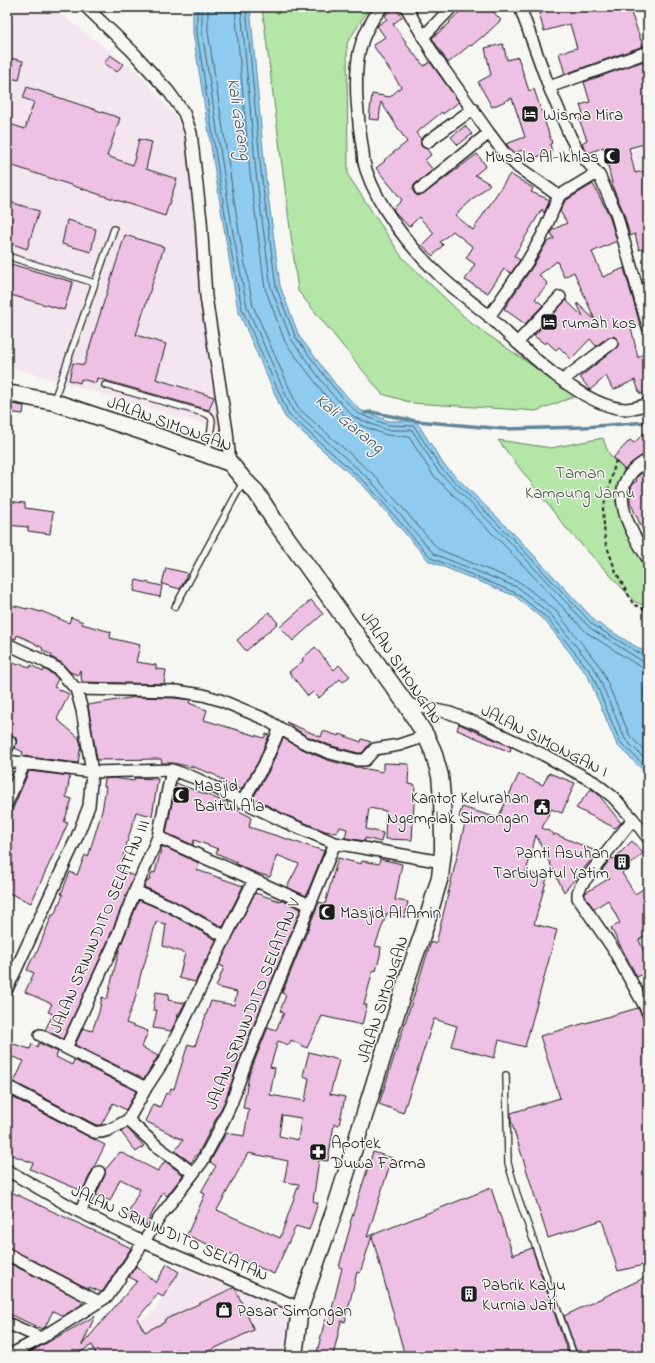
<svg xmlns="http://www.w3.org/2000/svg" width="655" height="1363" font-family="'Indie Flower',sans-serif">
	<rect width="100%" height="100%" fill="#f6f6f2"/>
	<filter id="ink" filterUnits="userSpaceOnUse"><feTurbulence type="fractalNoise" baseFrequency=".025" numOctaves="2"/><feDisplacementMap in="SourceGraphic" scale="8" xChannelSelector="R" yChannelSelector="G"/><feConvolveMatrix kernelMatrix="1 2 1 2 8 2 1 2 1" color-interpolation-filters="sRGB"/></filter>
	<g filter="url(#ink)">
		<!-- built -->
		<path fill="#f3e6ee" d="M7,7h45l85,65 38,44 17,35 10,120 3,65 21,95 -219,-65z
			M648,145v23l-11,4 -6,-21z
			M187,1262l106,46 -11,45 -2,3h-209l14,-8 2,3 67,-39z"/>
		<!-- green -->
		<path fill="#b3e6a7" stroke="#688162" d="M262,7h108l-23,36 1,132 54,82 69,66 105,73 -40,15 -123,-8 -31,-9 -84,-103z
			M603,438c5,16 8,21 21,31l-9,30 6,21 23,41h4v46l-13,-5 -69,-74 -68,-88 53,8z"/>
		<!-- water -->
		<path fill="#8ecbee" stroke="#60859a" d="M193,7h57l15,165 15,114 19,50 37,49 24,25 29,11h27l28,44 70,69 82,88 52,32v121l-31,-30 -29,-69 -42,-54 -31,-26 -86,-35 -65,-75 -79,-69 -47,-107 -13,-76 -32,-201z"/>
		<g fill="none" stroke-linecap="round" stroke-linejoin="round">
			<!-- shore -->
			<path stroke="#4a6270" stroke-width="1" d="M197,7v26l31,201 14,75 47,106 78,69 64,74 85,35 32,26 44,55 28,68 28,27
				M202,7v25l31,201 14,74 46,104 77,69 64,74 85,34 33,28 44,55 29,68 23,23
				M208,7v25l31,200 14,74 45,102 77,68 63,73 83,34 35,28 45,57 29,68 18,18
				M235,7l15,166 15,115 20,54 40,53 25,26 36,14 23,2 24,38 70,69 83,88 53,34 9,2
				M241,7l15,166 15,115 20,51 38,52 25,26 33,13h25l26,41 70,69 82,88 52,33 6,1
				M246,7l15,165 15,115 20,51 37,49 24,26 31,12 26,1 27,42 70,69 82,88 51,31 4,1"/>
			<!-- stream -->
			<path stroke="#60859a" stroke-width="3.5" d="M365,413l6,-1 45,9 88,8 80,-2 64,-5"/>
		</g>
		<!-- building -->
		<path fill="#edc0e4" stroke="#1c1c1c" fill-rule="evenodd" d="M465,7h23l13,13 -18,17v-1l-12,10 -1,-1 -22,18 -16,-25 18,-15 -1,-1z
			M539,7h90l14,39 -78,28 -6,-21 18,-5 -7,-24 -26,7 -5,-17h2z
			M395,8l7,9 -9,7 13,18 -1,1 19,23 6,-4 29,40 -16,12 -1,-2 -26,21 5,6v7l6,3 4,6 -6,5 8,10 -18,14 -2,3 1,6 4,3 6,-2 53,-40 9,12 -11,9 15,9 -35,31 18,15 37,-56 23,14 -2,4 19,8 -6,13 -2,-4 -28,47 6,4 -9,13 -7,-4 -16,24 -23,-13 10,-16 -9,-6 7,-11 -20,-16 -13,11 3,3 -10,11 -11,-11 12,-12 -15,-16 -10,10 -14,-15 -2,-3 9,-9 -26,-32 9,-7 -1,-1 23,-18 -26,-40 -2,18 -10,-1 3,-25 18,3 11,-10 -28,-42 12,-8 -8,-11 10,-7 -2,-4z
			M503,44l4,16 11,-3 11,34 5,-2 18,54 -2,1 2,8 -25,8 -4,-10 -9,3 -8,-9 19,-7 -13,-39 -20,9 -14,-25 13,-7 -6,-27z
			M110,55l13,9 -6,8 -13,-9z
			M10,58l13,3 -4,19 -12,-3v-8z
			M647,60l1,83 -19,5 6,25 13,-3v77l-9,3 -4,-16 -5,2 -7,-25 -10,-23 -9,-41 -15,6 -4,-4 -3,-6 5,-3 -8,-21 5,-2 -4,-12 10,-3 -6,-20z
			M27,87l93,31 -13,38 26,9 6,-26 13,3 -6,27 31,10 -12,37 -158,-52v-41l18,6 9,-27 -11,-4z
			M465,126l7,8 -14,11 -7,-8z
			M593,184l16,31 8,26 -25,11 11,25 21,-9 16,56 -9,3 7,31 10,-8v41l-8,3 -5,-14 -22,10 -7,-14 -16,14 -10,-13 36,-29 3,-6 -4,-5h-7l-12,9 -6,-7 -19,20 -12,-12 -3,3 -9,-8 -2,2 -11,-8 32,-36 17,17 -6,-14 18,17 -21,-48 -10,5 -7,-16 -18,14 9,9 -13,15 8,6 -18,19 -21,-15 29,-43 14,-24 7,-3 -3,-7 1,-2 15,-7 -7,-12 5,-10z
			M7,201l32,10 -12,38 -20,-7z
			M67,220l11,3 -1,1 19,5 -5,23 -29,-8z
			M125,235l39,12 -28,88 30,9 -10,35 58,18 -5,13 -112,-32 -1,5 -15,-4 -1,4 -11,-3 4,-17 11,2z
			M7,263l66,19 -9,28 -57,-16z
			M7,403l17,3 -1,8 -16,-2z
			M648,429v24l-4,1 -14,10 -5,6 -12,-12 17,-18 4,3z
			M648,469v72l-18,-39v-8l2,-10 5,-3 -1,-1 3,-5z
			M7,501l18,2v5l28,4 -3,22 -22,-3v-4l-21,-2z
			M166,568l21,5 -2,7 -5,9 -18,-5z
			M136,580l26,6 -2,11 -26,-6z
			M311,600l12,14 -30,27 -13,-14z
			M7,604l20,5v-1l14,4v-1l28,12 2,-6 12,5 -1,2 29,8 -1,6 30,7 -4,17 20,3v4l10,1 -2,14 -82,-2 -2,-12 -2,5 -8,-3 -8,-9 -11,-6 1,-2 -10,-5 1,-2 -8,-4v-1l-18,-8 -1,4 -9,-2z
			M269,612l9,11 -32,28 -9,-11z
			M315,647l19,23 5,-5 11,11 -7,6 -3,-3 -21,19 -6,-6 -5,4 -19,-24 14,-11 -1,-2z
			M7,660l11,5 2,-2 10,5 1,-3 12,7 1,-3 10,6 4,4 -4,8 15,7 -12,25 22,19 2,7 -3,18 -50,-6 -6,-2 1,-3 -8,-4 2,-6 -1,-4 -4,-3 -5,1z
			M135,697l40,1 15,2 -1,3 18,7 -3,10 60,18 2,-4 3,1 -11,27 -17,28 -6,-4 -1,3 -19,-14 -24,-9v1l-18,-4h-11l-1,-4 -64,1 -9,-55z
			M286,722l35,15 2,-6 16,5 1,-2 21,8 1,-3 9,3 -9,11h-4l-26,-7 -26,-10z
			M459,724l52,23 -1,5 -53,-22z
			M283,738l17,10 27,12 28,7h6v1l22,4v-9l26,1 -1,20 7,1 -3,55 -27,-1 1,-28 -17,-3 -3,21 17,4 -2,9 -16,-4v3l-20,-3 2,-9 -7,-2 -3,6 -12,-2 -37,-15 -35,-18 17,-29z
			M29,771l41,5 -4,21 6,2 -8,23 4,1 -37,80 -24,-11v-70z
			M549,773l26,10 -13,30 -11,-4 -9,19 11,5v3l2,-2 43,18 -34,40 -28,-57 -10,37 21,6 -13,46 23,6 -32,117 -26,-7 -5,18 -43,-12 6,-20 -23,-7 -31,94 -24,-9 52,-162 5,2 30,-125 -7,-2 3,-10 36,11 21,-44 24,11z
			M114,778l20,3 1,-3 23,1 -6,37 -16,-4 -17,58 15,6 -26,65 -45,98 -18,-9 8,-16 -5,-2 4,-8 -27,-12 9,-19 -7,-3 6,-13h2l17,-42h2l9,-20 -2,-1 9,-22 7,3 8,-20 3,2 14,-46 4,-24 -2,-1 1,-7z
			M176,783l52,20 -1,2 24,12 -2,10 75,24 -18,45 -19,-9 12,-23 -22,-9 -7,22 -16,-5 -18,-8 1,-2 -21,-9 2,-4 -24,-9 -1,5 -27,-12z
			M591,789l7,5 23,29 -6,5 -39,-20z
			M632,841l11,12 -21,20 13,21 13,-8v47l-9,7 9,22v10l-11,5 -26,-49 9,-5 -12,-23 -14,9 -9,-13v-3l25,-15 -8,-8 9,-12 3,1z
			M162,846l37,17 -2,7 46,16 -20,41 -50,-27 -29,-13 3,-6h2l3,-9 3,1z
			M338,858l23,6 1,-3 17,3 1,-5 22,5 -7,36 13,2 -3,15 -18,-4 -12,33 6,1 -1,9 -4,15 -3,-1 -9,35h3l-5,20 -40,-9 -15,32 -16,-8 -2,5 -11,-4 -8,26 5,1 -5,27 35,6 4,-23 -6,-2 6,-24 30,8 -9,34 15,3 -6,28 -5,-1 -6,37 -9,-1 -6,41 5,2 -9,27 -13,-4 -22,48 -87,-39 18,-41 -4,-2 15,-26 -6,-4 16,-29 18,3 5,-27 -6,-1 6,-33 19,-48 8,3 8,-17 -4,-2 6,-16 -4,-2 37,-91 6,2zM282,1115l19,3 -3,22 -19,-4zM248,1153l40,8 -4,21 15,2 -19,54 -63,-28z
			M255,893l25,8 1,-1 20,9 -61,150 -15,42 -27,53h-1l-6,9 -16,-12 8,-11 -38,-19 8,-17 7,3 6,-14 3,1 2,-6 3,1 14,-45 7,2 16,-45 23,4 3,-13 -21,-5 8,-20 -5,-2z
			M139,900l28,12 49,28 -10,21 -1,-1 -2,7 -8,15 -16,-4 6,-25 -22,-7 3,-22 -10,-2 -13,47h-1l-8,34h-1l-7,20 22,8 -6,16 16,9 -14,23 -69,-34 8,-17 9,3 7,-19 3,-15 5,2 13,-52z
			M156,992l13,2 -1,6 17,3 -6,11h-1l-1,5 -6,12 -18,-3 4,-18h-4z
			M638,1008l10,20v236l-30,7 -16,-51 -54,18 -37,-117v-8l49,-15 -20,-62z
			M7,1042l23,7 2,-5 5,3 2,-4 19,9 -2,5 16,8 2,-5 62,31 -10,19 -13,-7 -12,22h-5l-82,-43 10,-21 -17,-6z
			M12,1097l93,48 -23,46 -52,-22 3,-6 -26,-10v-44z
			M127,1128l17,18 -8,6 -15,-20z
			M120,1152l38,19 7,-10 18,14 -16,21 -4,-4 -18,35 -19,-10 14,-28 -20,-10 -10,22 -14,-6 9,-20v-5z
			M373,1152l19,6 -25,79 124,-49 22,67 19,-7 37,108h-164l-33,-120 -12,37 -3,-1 -12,50 -4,-1 -8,35h-17l9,-36 4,1 13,-53 -3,-1 12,-43 -1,-1z
			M7,1190l124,58 -28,43 -2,1 -12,-5v2l-82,-42z
			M7,1262l76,39 -2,4 -18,11 -10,-5 -8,16 -3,2 -35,-16z
			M167,1264l12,8 -16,25 -5,-3 -21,25 8,13 20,-10 -1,-2 69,-32h2l19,42 -56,26h-18l-3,-7 -14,7h-66l-5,-11 -19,11h-50l72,-40 -13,29 36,-42 3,-2h-1l17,-20 -8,-4 7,-11 20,17z
			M648,1276v80h-70l-14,-40z"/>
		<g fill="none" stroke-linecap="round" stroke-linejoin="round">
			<defs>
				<path id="service" d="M7,256l88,27
					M105,385l102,29 4,3 1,4 -4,32
					M54,400l60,-171
					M175,607l68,-125
					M506,1075l2,88 9,31 57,162"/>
				<path id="minor" d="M86,7l46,44 37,41 15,21 7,20 10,87 5,77 21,134 3,32
					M382,7c-25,30 -27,56 -25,94 1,17 3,34 6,51 0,5 1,12 3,18 13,38 43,76 71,103 17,17 37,30 54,45 30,29 93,91 136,91 8,-1 14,-3 21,-5
					M406,7l29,50 54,76 15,20 14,14 41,29
					M520,7l29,80 21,49 9,17 20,22 17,38 32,114
					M423,37l29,-30
					M549,87l99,-35
					M427,142l46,-33
					M420,189l69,-56
					M489,317l38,-55 15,-26 17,-40 38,-23
					M517,343l43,-46
					M563,380l49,-37
					M648,460c-46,24 -20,67 0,99
					M7,644l33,15 18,10 18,20 100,2 27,4 17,5 45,19 38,23 27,11 27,7h8l10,-11 24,-4 27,-9
					M406,704l44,9 26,10 68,32 50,27 19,15 20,22 15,19
					M7,749l3,-7
					M7,761l85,11 80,-2 23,8 90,44 50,21 107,19
					M242,802l22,-37 16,-37
					M7,803l17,-39
					M633,819l-51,65 -4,8v6l34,49 36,65
					M158,837l152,68
					M135,891l35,15 56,31
					M7,989l70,-152 12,-31 3,-34 -10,-62 -6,-21
					M40,1035l106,53
					M66,1048l48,-104 21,-53 23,-54 14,-67
					M7,1086l87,46c12,2 24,-7 34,-12l31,28 34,25
					M128,1120l18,-32 19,-29 89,-179
					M7,1170l73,42 63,30 157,66
					M80,1212l19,-40
					M7,1254l92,48
					M7,1323l34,15
					M8,1356l33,-18 67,-42 54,-82 40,-52 17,-32 12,-26 15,-42 89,-219"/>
				<path id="secondary" d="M7,393l47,9 105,35 71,26 14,17 12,12 18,28 132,184 20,32 7,15 7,25 2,21 1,41v13l-3,26 -15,50 -18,52 -72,230 -35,99 -6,48"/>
			</defs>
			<!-- service casing -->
			<use href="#service" stroke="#1c1c1c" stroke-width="8"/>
			<!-- minor casing -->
			<use href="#minor" stroke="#1c1c1c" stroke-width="14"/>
			<!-- secondary casing -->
			<use href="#secondary" stroke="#1c1c1c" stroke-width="19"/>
			<!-- path -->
			<path stroke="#1c1c1c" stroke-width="2" stroke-dasharray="4 3" stroke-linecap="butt" d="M616,460l-13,49 2,32 11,31 13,24 4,8 15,7"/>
			<!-- service -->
			<use href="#service" stroke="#f6f6f2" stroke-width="5.5"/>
			<!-- minor -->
			<use href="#minor" stroke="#f6f6f2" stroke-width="11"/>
			<!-- secondary -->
			<use href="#secondary" stroke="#f6f6f2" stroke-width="16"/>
		</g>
	</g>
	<!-- icons -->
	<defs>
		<symbol id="hotel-square" viewBox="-11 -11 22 22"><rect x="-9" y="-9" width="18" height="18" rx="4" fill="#1c1c1c" stroke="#f6f6f2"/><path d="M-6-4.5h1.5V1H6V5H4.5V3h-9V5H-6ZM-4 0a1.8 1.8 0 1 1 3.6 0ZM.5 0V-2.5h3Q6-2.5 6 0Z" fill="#fff"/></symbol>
		<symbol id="mosque-square" viewBox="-11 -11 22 22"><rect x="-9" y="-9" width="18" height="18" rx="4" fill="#1c1c1c" stroke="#f6f6f2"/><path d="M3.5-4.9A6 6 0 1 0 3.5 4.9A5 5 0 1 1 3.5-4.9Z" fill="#fff"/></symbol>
		<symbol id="civic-square" viewBox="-11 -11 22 22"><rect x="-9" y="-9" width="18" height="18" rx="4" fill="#1c1c1c" stroke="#f6f6f2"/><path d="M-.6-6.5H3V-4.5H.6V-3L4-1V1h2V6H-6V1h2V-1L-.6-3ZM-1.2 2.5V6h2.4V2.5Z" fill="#fff"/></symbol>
		<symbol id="building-square" viewBox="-11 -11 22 22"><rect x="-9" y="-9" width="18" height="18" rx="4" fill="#1c1c1c" stroke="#f6f6f2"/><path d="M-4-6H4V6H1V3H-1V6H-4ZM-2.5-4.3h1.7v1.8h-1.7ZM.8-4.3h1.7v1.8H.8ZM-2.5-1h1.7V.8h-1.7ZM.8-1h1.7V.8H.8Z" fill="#fff"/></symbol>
		<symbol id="pharmacy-square" viewBox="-11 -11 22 22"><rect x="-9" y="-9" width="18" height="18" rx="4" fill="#1c1c1c" stroke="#f6f6f2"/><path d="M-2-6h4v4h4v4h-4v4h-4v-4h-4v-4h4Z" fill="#fff"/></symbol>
		<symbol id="shop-square" viewBox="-11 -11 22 22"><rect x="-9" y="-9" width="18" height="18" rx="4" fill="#1c1c1c" stroke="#f6f6f2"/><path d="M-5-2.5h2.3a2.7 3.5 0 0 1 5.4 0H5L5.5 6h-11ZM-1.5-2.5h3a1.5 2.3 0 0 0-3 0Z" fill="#fff"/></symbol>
	</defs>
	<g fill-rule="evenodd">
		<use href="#hotel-square" x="520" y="104" width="20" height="20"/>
		<use href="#mosque-square" x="602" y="146" width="20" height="20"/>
		<use href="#hotel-square" x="539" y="312" width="20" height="20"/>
		<use href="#mosque-square" x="171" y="785" width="20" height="20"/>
		<use href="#civic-square" x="532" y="797" width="20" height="20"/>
		<use href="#building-square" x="612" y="852" width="20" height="20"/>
		<use href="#mosque-square" x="317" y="902" width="20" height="20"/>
		<use href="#pharmacy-square" x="308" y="1142" width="20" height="20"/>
		<use href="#building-square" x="459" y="1284" width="20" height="20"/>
		<use href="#shop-square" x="214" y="1300" width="20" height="20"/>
	</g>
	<g text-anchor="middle" stroke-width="3" stroke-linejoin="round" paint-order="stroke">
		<!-- poi labels -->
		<g font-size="17" fill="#1c1c1c" stroke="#f6f6f2" text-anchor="start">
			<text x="543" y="120">Wisma Mira</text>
			<text x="599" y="162" text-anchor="end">Musala Al-Ikhlas</text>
			<text x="562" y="328">rumah kos</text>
			<text x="194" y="791">Masjid<tspan x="194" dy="20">Baitul A'la</tspan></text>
			<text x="529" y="803" text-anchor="end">Kantor Kelurahan<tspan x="529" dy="20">Ngemplak Simongan</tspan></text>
			<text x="609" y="858" text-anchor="end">Panti Asuhan<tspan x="609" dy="20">Tarbiyatul Yatim</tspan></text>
			<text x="340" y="918">Masjid Al Amin</text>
			<text x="331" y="1148">Apotek<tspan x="331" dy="20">Duwa Farma</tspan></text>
			<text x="482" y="1290">Pabrik Kayu<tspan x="482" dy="20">Kurnia Jati</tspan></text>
			<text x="237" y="1316">Pasar Simongan</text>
		</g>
		<!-- street labels -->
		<g font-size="17" fill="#1c1c1c" stroke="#f6f6f2">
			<text transform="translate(170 423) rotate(20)" y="6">JALAN SIMONGAN</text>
			<text transform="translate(402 667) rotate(56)" y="6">JALAN SIMONGAN</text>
			<text transform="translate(545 740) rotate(27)" y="6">JALAN SIMONGAN I</text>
			<text transform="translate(99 926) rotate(-67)" y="6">JALAN SRININDITO SELATAN III</text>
			<text transform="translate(382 999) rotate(-72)" y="6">JALAN SIMONGAN</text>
			<text transform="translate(252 1004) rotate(-68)" y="6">JALAN SRININDITO SELATAN V</text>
			<text transform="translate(170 1232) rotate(24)" y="6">JALAN SRININDITO SELATAN</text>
		</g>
		<!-- park labels -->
		<g font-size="17" fill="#495946" stroke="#f6f6f2">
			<text x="580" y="478">Taman<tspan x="580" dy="20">Kampung Jamu</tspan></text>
		</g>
		<!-- water labels -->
		<g font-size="18" font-style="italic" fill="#445966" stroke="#f6f6f2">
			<text transform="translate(240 119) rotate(81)" y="6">Kali Garang</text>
			<text transform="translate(350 423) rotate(39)" y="6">Kali Garang</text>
		</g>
	</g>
	<!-- margin -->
	<rect width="655" height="1363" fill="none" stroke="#f6f6f2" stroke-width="24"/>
	<rect x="12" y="12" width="631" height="1339" fill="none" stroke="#1c1c1c" stroke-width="1.5" filter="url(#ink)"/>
</svg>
